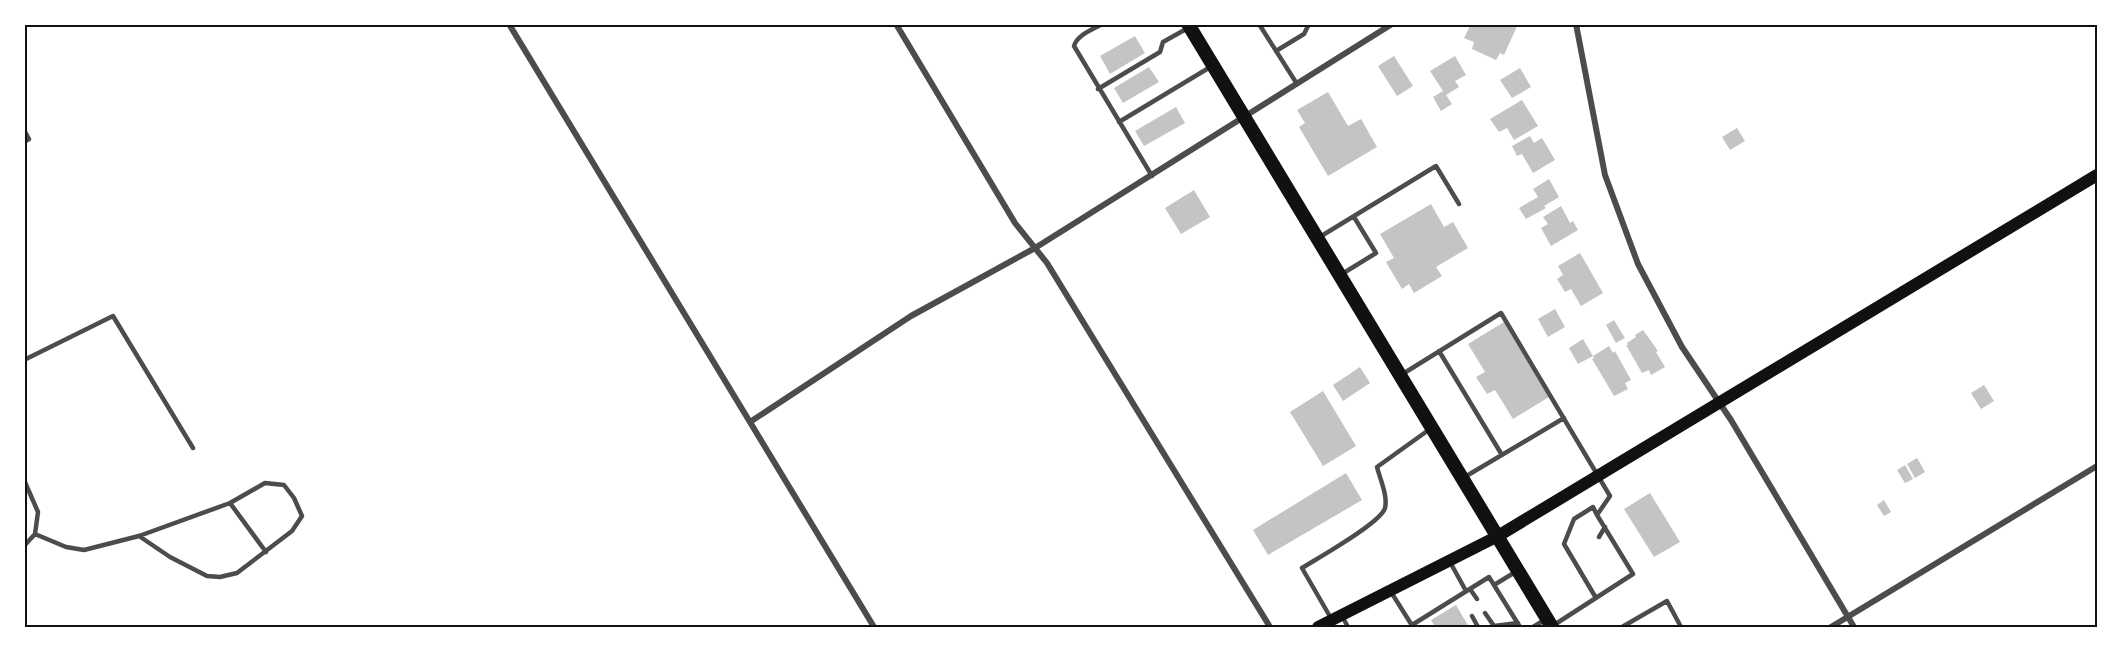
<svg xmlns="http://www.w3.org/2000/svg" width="2121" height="651" font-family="Overpass,sans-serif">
	<rect width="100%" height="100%" fill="#fff"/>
	<!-- building -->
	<path fill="#c4c4c4" d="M1471,24h47l-14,31 -4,-2 -4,7 -24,-11 2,-7 -10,-4z
		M1135,36l10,17 -35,21 -10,-18z
		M1394,56l19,30 -16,10 -19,-30z
		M1455,56l11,19 -11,6 4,6 -13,8 6,9 -11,7 -8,-14 10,-6 -13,-20z
		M1149,67l10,15 -36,21 -9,-15z
		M1520,68l11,19 -19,11 -12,-18z
		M1328,92l20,34 13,-7 16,28 -49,29 -29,-49 6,-4 -8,-13z
		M1522,100l16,26 -24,14 -7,-12 -8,4 -9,-13z
		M1176,107l9,16 -41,23 -9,-15z
		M1737,128l8,13 -15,9 -8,-13z
		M1530,136l4,7 8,-5 13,22 -22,13 -11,-19 -5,2 -5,-10z
		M1549,179l10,18 -15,9 2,2 -20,11 -7,-11 19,-11 -5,-8z
		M1194,190l16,27 -29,17 -16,-26z
		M1431,204l13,23 9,-5 15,26 -32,19 6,9 -28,17 -5,-9 -7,5 -16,-27 8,-4 -14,-24z
		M1561,206l9,17 3,-2 5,9 -27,16 -10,-18 7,-4 -5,-7z
		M1580,253l23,40 -22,13 -10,-17 -6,3 -8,-13 6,-4 -5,-9z
		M1555,309l10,18 -17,10 -10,-18z
		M1614,320l11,18 -9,5 -10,-18z
		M1504,322l45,75 -36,22 -18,-29 -8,4 -11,-17 9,-5 -17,-28z
		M1643,330l15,21 -2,1 9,15 -14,8 -2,-5 -7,3 -16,-28h2l-1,-2 9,-6 -1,-2z
		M1583,339l10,17 -15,8 -9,-16z
		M1609,346l4,7 2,-2 16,29 -6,3 3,6 -14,7 -22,-37 2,-1 -1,-2z
		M1360,367l10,16 -27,18 -10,-16z
		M1984,385l10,16 -13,8 -10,-16z
		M1323,391l33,55 -33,20 -33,-54z
		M1917,458l8,14 -10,6 -8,-14z
		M1905,465l8,14 -8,4 -8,-13z
		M1346,473l16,27 -94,55 -15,-25z
		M1650,493l30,49 -26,15 -30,-48z
		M1884,500l7,12 -7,4 -7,-11z
		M1456,605l13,22h-34l-4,-7z"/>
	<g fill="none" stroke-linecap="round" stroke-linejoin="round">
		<!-- service -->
		<path stroke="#4c4c4c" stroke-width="4.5" d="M1102,24c-10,6 -25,11 -28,22l78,130
			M1259,24l38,60
			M1276,51l28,-17 5,-10
			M1098,89l62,-37 3,-10 25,-14
			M1119,122l93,-56
			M24,130l5,9 -5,3
			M1318,238l118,-72 23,38
			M1342,274l34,-21 -22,-36
			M1439,351l63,104
			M24,360l89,-44 80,132
			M1401,375l100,-62 109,183 -13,19 36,59 -79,51
			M1463,478l101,-60
			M24,480l14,32 -3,22 -11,12
			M230,503l36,49
			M35,534l31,13 18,3 55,-14 91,-33 35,-20 19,2 10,13 8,18 -10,15 -55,42 -17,4 -13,-1 -37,-19 -31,-21
			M1599,537l6,-10
			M1450,562l16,29
			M1494,585l23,-14
			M1470,589l7,10
			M1391,592l22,35
			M1596,598l-32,-54 10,-25 19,-12 4,8
			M1485,613l9,13 24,-3
			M1342,616l6,11
			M1472,616l6,11
			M1332,620l-30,-52c16,-10 79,-45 83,-60 3,-12 -5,-29 -8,-41l53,-38
			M1412,625l77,-48 31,50
			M1533,627l13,-8
			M1622,627l45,-26 14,26"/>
		<!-- minor -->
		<path stroke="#4c4c4c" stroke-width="6" d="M509,24l365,603
			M896,24l119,199 32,40 223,364
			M1576,24l29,151 33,89 44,83 49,73 123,207
			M750,422l161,-106 124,-68 357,-224
			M1831,627l266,-161"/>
		<!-- secondary -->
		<path stroke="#111" stroke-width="12" d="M1318,627l180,-91 599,-361"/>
		<!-- primary -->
		<path stroke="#111" stroke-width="14" d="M1188,24l364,603"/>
	</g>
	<!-- border -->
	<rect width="2121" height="651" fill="none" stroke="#ffffff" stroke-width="51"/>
	<rect x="26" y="26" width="2070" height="600" fill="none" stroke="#111" stroke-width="2"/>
</svg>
